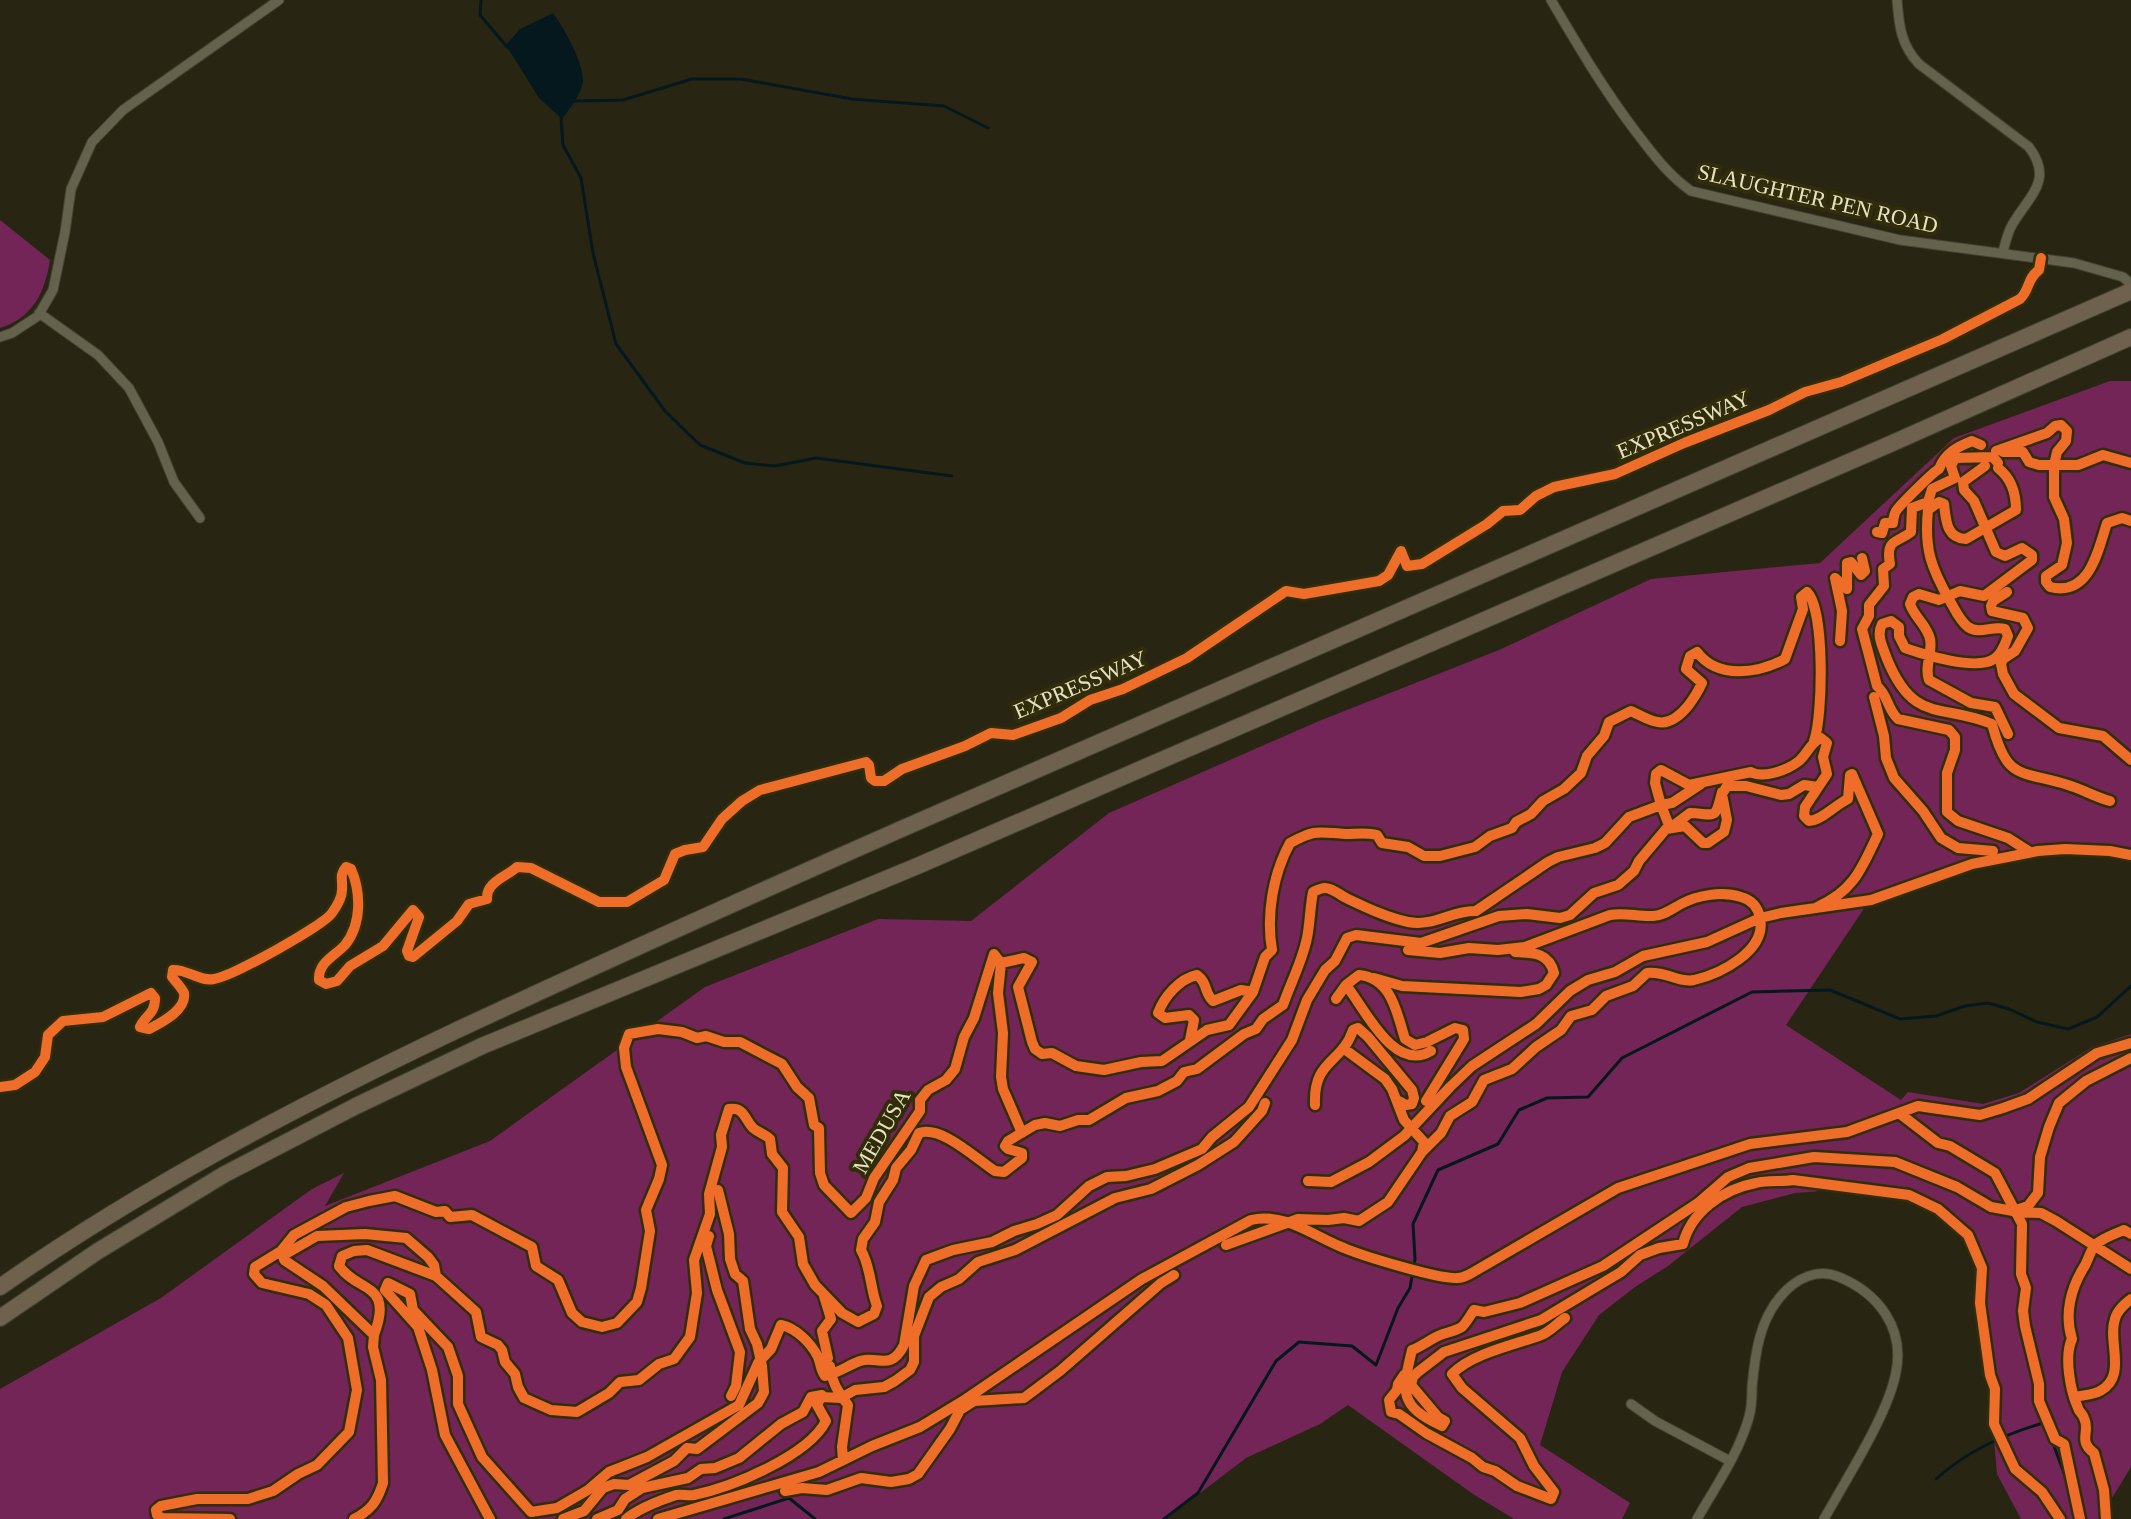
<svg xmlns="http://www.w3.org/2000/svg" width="2131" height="1519" font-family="Georgia,serif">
	<rect width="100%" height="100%" fill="#282613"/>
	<!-- green -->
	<path fill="#742557" d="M0,220l50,40c-5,32 -17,58 -50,68z
		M2110,381h21v477l-66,-6 -48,6 -48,8 -102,38 -81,121 115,75 7,-8 75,12 36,-11 73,-46 39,-13v433l-32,52h-78l-24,-45 -18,-217 -37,-50 -44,-14 -51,-4 -52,4 -53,14 -74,59 -33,21 -36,28 -37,57 -22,73 90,58 -8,16h-108l-41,-25 -125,-89 -28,19 -74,34 -80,61h-1166v-130l161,-91 151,-109 32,-16 -19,33 165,-65 215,-154 173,-68 93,2 138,-108 210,-92 180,-71 152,-71 169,-16 134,-125z"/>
	<!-- water -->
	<path fill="#05181e" d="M553,13c11,15 29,47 30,66 0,14 -13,29 -21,40l-23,-21 -33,-53 14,-16z"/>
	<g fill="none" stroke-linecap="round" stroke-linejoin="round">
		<!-- stream -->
		<path stroke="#05181e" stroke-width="3" d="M481,0l-1,15 28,33
			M574,101l49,-1 69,-21h49l111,20 92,7 44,22
			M561,118l2,27 18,33 12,75 23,91 49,67 35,34 45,18 30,3 41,-8 136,18
			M2018,1238l1,36 5,13 -4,26 17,88 32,85 7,33
			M1936,1479c31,-28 67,-44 107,-56
			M724,1519l65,-21 26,21
			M1164,1519l34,-26 78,-132 23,-19 53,4 24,19 22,-57 12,-20 5,-29 -2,-35 25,-54 60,-26 21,-34 28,-12 41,-1 34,-39 130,-66 78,-2 70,29 36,-3 29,-10 23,-3 21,6 28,13 31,7 29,-12 34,-31"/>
		<defs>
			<path id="street" d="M1551,0c27,46 53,90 85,132 17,22 32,43 55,59l209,49 174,23 49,14 8,7
				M1897,0c2,26 4,45 22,64l110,83c26,35 -2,50 -18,80 -4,8 -6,17 -8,25
				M39,313l59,42 31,33 29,54 16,40 26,36
				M0,337l12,-4 26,-17 15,-26 12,-58 6,-43 21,-47 31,-32 156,-110
				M1631,1404l24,17 75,40
				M1697,1519c19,-33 42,-66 52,-102 3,-10 3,-20 3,-30 3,-32 7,-66 29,-91 15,-18 37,-28 58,-19 39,16 66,51 57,95 -7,41 -51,109 -72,147"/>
			<path id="highway" d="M0,1287c143,-100 296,-180 453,-255 150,-70 301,-138 453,-205 408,-180 817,-356 1225,-536
				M0,1318l98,-67 127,-77 131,-68 126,-60 433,-179 973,-422 243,-108"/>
		</defs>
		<!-- street casing -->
		<use href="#street" stroke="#444232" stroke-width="11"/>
		<!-- highway casing -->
		<use href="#highway" stroke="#444232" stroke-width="18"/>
		<!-- street -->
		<use href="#street" stroke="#64624c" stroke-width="9"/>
		<!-- highway -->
		<use href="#highway" stroke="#6e624e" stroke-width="16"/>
		<defs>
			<path id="cycleway" d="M1996,451l51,-18 8,-7 6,-1 6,6 -1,10 -9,11 -3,13v32l10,22 3,24 -5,22 -16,11v6l4,5c40,10 48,-37 57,-64l15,-5 9,3
				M2003,452h20l6,10 10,3h39l25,-10 28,8
				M1998,463l-5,-6 -38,1 -4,8 4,12 -23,11 -4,13 -16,6 -1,24c-13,11 -26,6 -21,32l-7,5 1,17 -15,19v11l-7,13 15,57c11,9 10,23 21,33l51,11 6,7v13l-8,23v39l11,9 50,17 22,14
				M1985,466l-22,16 1,8 10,11 22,51 9,4 17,-8 10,7v5l-48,36 -24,-5 -21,9 -20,-6 -6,3 -3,7c4,13 17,21 20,35 3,14 -6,27 -1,41l42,23 24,4 13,27
				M1998,468c13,10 18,26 18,42l-50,29c-20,-1 -20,-19 -22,-35l-5,-2 -11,8c-4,39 3,58 22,91 5,9 10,20 18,26 12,8 25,-2 37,2l3,7c-3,8 -6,18 -14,23 -18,12 -69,-4 -89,-11l-6,-12v-9l-8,-6 -9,3c-6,12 1,23 5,35 27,66 55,44 105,65 15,57 27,46 76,61 14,4 27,12 42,16
				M1877,532l5,1 3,-10h8c1,-6 0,-7 3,-12 4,-6 37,-39 43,-42 6,-16 18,-22 33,-28l9,4
				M2007,592l-14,9 -2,5 1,5 31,7 5,10 -13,23 -12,8 -2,5 2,10 11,20 45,34 44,8 28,24
				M1840,641l2,-30 -7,-33 12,11v-26l4,-1 10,13 4,-4 -3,-13
				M1874,697l10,39 2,22 8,20 29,33 18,27 17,10 35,3
				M1701,784l-29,19 -11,2 9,23 20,-15c26,1 25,8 32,-21
				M1408,950l32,3 29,-5 29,2 27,-3 85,-32c15,-3 28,2 43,1 10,0 19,-7 28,-12 17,-9 41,-13 60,-7 11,3 17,10 19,21 7,33 -40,56 -66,62 -15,3 -28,-9 -47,-7l-14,13 -27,10 -14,14 -21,6 -10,14 -25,17 -24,22 -28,11 -12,22 -22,14 -9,17 -19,19
				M1001,963l-3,30 5,40 -2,44 2,12 19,44
				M1374,978l28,8 119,6 18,-3 7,-4 8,-12c-5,-21 -22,-20 -39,-21
				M1346,985l13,-10c33,3 38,39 46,64l10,6 12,-3 28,-14 8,2 1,9 -38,62
				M1336,999l10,-14c19,24 48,88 85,66
				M1190,1040l4,-20 -5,-5 -24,3 -7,-5c6,-16 21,-34 39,-38 11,8 7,18 16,26l28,-11 12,2
				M0,1087l15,-2 20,-13 10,-15 3,-22 15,-14 40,-4 48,-24 4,5c0,17 -10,17 -15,29l9,2c12,-6 38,-19 35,-36 -2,-5 -8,-11 -12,-16l1,-7c14,-1 27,12 41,9 17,-2 109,-53 118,-66 5,-7 10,-15 10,-23 1,-10 -3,-15 4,-23l5,2c10,23 11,55 -6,76 -10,11 -27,17 -26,35l7,4 11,-3 13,-15 33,-20 30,-36 6,7 -12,34 2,5 4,1 44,-36 12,-17 18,-5c-1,-17 19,-22 30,-32l14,1 68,34h28l37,-22 11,-26 10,-4 18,-3 19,-28 20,-18 18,-11 106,-28 3,3 2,13 4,3h9l18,-12 63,-23 26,-13 22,2 48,-17 29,-18 33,-11 64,-31 99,-67 18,3 75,-13 9,-6 13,-24 6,15 15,-2 65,-40 16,-13 17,-1 16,-14 18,-9 61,-13 69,-31 85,-33 36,-18 36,-10 102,-43 77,-40c10,-9 7,-21 19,-29l2,-12
				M1315,1105c-2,-46 27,-41 38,-75l5,-2 10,9 44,53 2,8 -2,6 -6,1 -7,-4
				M1899,1113l39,30 12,3 45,27 27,51 -1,50 5,14 -3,23 2,15 14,58v17l16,38 9,5 16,75
				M1308,1181l23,1 38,-20 35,-26 46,-49 22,-21 64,-42 34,-33 18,-11 27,-8 28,-16 64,-14 53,-24 21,-5 90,-13 101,-36 66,-13 27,-2 45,2 21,4
				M2017,1212l24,1 15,8 75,48
				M709,1236l-3,10 11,44 23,62 -4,34 -5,10
				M1226,1245l72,-26 30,1 16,-2 15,3 29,-19 34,-50 2,-10 -20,-22 -12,-31 -7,-10 -42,-31
				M824,1296l7,23 -9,12 6,27h-5l2,5 5,3c1,14 9,29 18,39l-6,42 1,13
				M1474,1310c-13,20 -9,17 -31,24 -10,3 -20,12 -31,16 -10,41 -14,56 30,76l3,-5 -7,-4 -27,-32 2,-8 5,-5 26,-20 97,-32 80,-48 19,-17 19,-7 24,-4c8,-32 40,-55 73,-61 12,-3 25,-1 37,-3l116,15 29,14 30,26 14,33 -2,35 10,72 5,14 -1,35 21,45 27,23 18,27
				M1474,1310l10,2 36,-9 83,-37 95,-63 30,-26 21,-9 65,-11 81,5 62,25 34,20 22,4 15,-5 10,-13 2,-36 9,-30 10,-24 27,-22 45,-23
				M374,1335c20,-53 -16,-42 -35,-69l3,-10 12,-5 13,-1 69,26
				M1404,1375l-6,9 -1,6 -8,10 2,12 8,2 27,19 46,25 11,9 12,4 22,15 34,13 3,-7 -20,-26 -14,-28 -58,-50 -10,-14c19,-20 61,-29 87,-38 10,-3 17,-12 26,-18
				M2075,1397c7,-2 18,-2 25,-6 28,-15 7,-50 15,-72 2,-9 10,-15 16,-20
				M785,1491l17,-3 25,2 34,-12 30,4 18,-3 9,-5 32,-45 10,-19 14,-9 50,-3 36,-27 101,-88 13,-8
				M230,1519l-68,-1 -5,-3 -1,-5 5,-4 36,-7h51l25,-8 25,-17 19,-9 32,-33 8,-42 -9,-52 -22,-33 -17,-11 -47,-11 -8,-9 1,-7 26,-16 13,-16 52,-28 23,-6 26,-5 41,16 9,-1 5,6 22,-2 60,32 4,19 22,14 14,33 10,9 20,5 15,-4 20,-21 4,-14 9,-57 -4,-21 13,-31 3,-14 -36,-98 -2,-19 5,-14 29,-5 24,3 15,6 9,-2 18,6h16l42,22 15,23 12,11 5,27 5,3 1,45 4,12 27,28 15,-15 8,-20 46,-67v-11l8,-10 18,-10 9,-11 9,-32 10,-19 20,-64 7,9 23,-5 8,4 -14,25 14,55 3,7 7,5 10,-1 24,13 28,4 37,-8 21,-1 45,-31 22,-5 24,-33 12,-35 7,-7c-6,-35 1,-76 18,-107 26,-14 27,-11 55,-9 11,0 21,-2 32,1l5,8 26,4 16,9h16l35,-9 15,-11 22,-8 4,-6 15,-8 12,-13 21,-12 17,-16 6,-17 17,-20 5,-14 22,-11c26,13 37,19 57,-5 6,-8 10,-14 14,-23l-16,-14 4,-13 7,-4c21,28 62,21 88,7l18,-50 -2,-12 6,-5c18,17 16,125 7,149
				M354,1519c17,-9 23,-17 29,-36l-2,-103 -8,-33 1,-12 -51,-49 -39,-26v-5l33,-19 48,-2 41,4 22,19 6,8 2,11 40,36 5,25 17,8 4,5 3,12 10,12 3,13 6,11 27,12 26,2 32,-19 11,-11 19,-2 20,-16 15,-5 16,-22 7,-44 -3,-33 16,-46 -1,-20 13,-47 -1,-12 8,-26c16,-2 15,10 24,19 6,5 12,6 17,11l2,15 11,14 -1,44 17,25 4,27 12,21 27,28 16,9 16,-8 3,-8c-7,-18 -6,-39 -16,-56l2,-11 12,-17 4,-20 14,-22 3,-12 15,-18 8,-17c22,-8 56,25 76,38l9,1 18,-14v-5l-14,-4 -3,-3 3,-5 27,-16 10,-2 15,3 18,-6h11l37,-22 32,-7 19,-10 7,-9 13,-3 47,-35 12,-5 7,-10 20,-14c8,-23 19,-43 24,-67 3,-15 3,-31 6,-46 4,-2 8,-4 12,-4 8,0 16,8 23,11 19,9 40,19 60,23 26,5 44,-12 68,-11l72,-49 10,-5 37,-9 10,-5 24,-26 32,-12 -6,-22 1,-9 5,-4 28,15 62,-13c12,7 37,-2 48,-11 9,-8 11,-18 22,-23l6,5 -4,14 4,17 -22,33 -1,9 5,5c12,0 26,-16 39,-22l2,-24 2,-1 26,60c-16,34 -24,57 -61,73
				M490,1519l-45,-84 -13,-65 -14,-43 -33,-37 3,-7 22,11 3,16 35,37 10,29v28l24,53 49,55 26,-4 31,-18 21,-18 38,-15 92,-52 19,-42 13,-14 10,-24c15,3 30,18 37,32 3,7 2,12 7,19 13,-3 22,-10 35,-15 16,-6 31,11 44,-16l10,-59 12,-26 27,-10 39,-8 22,-11 23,-7 20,-9 32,-29 18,-9 19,-1 29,-7 47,-20 10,-12 37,-30 43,-67 15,-40 18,-30 10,-9 12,-23 9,-3 65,8 78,-27 28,-2 33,4 10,-3 24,-22 24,-8 16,-14 5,-10 27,-32 19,-3 18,17h5l16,-11 3,-12 -5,-26 5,-8h19l35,9 8,-1 15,-9 14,2
				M563,1519l21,-8 19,-23 11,-4 15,1 45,-24 13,-13 10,1 61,-46 6,-11 -2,-26 -5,-22 -7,-15 -7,-48 -8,-7 -5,-15 -1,-25 -11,-44
				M597,1519l21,-9 7,-11 17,-11 46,-10 13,-9 14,-1 24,-10 42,-34 22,-12 8,-15 11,-2
				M626,1519c12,-10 35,-19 50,-24 6,-1 12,1 18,0 38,-8 114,-39 132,-74l-9,-16 4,-8 20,1 14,-8 29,-3 11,-6 15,-11 4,-8v-26l15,-39 12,-10 18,-8 19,-17 37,-12 100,-52 36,-9 47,-24 36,-23 28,-31 3,-8
				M658,1519l161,-47 53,-26 48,-19 46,-28 176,-120 109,-59c34,-8 62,16 93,28 19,8 97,32 114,30 4,0 8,-2 12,-4l148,-86 132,-44 97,-12 71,-26 62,9 23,-7 25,-9 69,-46 34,-10
				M2106,1519l-2,-29 -10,-37c-17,-13 -3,-21 -10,-35 -1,-4 -5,-6 -6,-10 -8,-18 -14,-52 -6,-69 -8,-25 -1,-51 12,-72 5,-8 6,-17 12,-23 9,-7 18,-10 28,-14l7,4"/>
		</defs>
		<!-- cycleway casing -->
		<use href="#cycleway" stroke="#312d0a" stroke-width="15"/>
		<!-- cycleway -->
		<use href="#cycleway" stroke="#ee6e29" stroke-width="10"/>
	</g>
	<g text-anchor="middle" stroke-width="8" stroke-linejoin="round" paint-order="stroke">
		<!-- street labels -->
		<g font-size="22" fill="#e6e3c3" stroke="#312d0a">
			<text transform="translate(1818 198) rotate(13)" y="8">SLAUGHTER PEN ROAD</text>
			<text transform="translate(1683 424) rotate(-23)" y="8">EXPRESSWAY</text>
			<text transform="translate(1080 684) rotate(-23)" y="8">EXPRESSWAY</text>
			<text transform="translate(881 1131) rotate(-60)" y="8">MEDUSA</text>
		</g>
	</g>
</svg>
